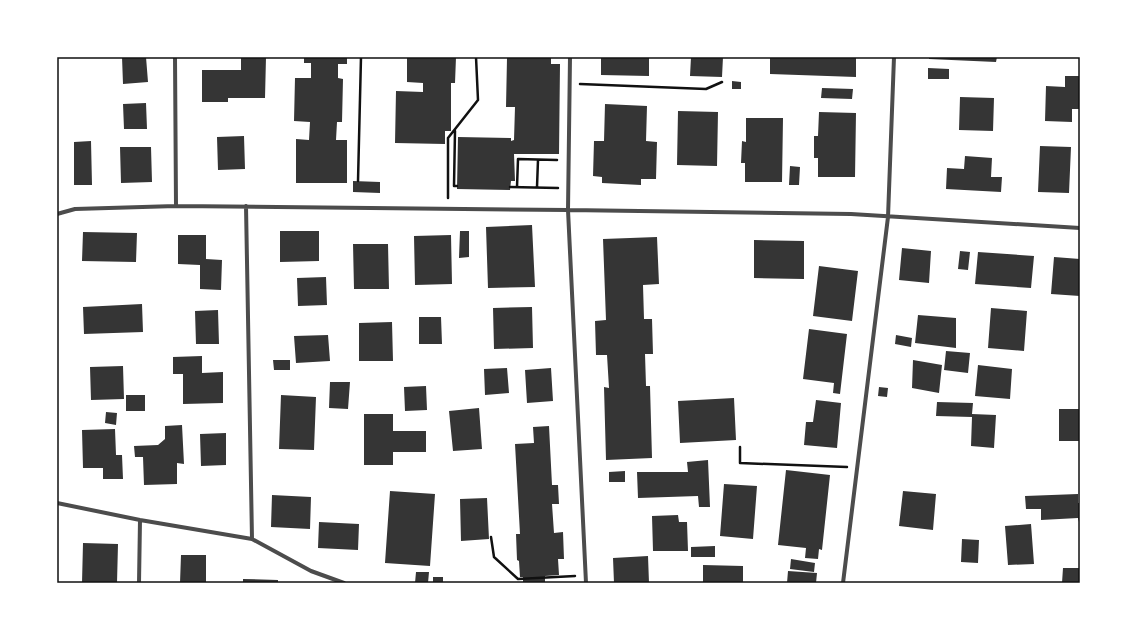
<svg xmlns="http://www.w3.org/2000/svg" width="1137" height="640" font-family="'Work Sans',sans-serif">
	<rect width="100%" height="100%" fill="#fff"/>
	<!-- building -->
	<path fill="#353535" d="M122,57h24l2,25 -25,2z
		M241,57h25l-1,41h-37v4h-26v-32h39z
		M304,57h43v7h-9v14l5,1 -1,43h-5l-1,18h11v43h-51v-44l13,1 1,-18 -16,-1 1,-43h16v-15h-7z
		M407,57h49l-1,26h-4v48h-6v13l-50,-1 1,-52 27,1v-9l-16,-1z
		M601,57h48v19l-48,-1z
		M691,57h32l-1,20 -32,-1z
		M770,57h86v20l-86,-3z
		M929,57h68l-1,5 -67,-3z
		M507,58h44v6h9l-1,90h-45l1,27h-4l-1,9 -53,-1 1,-52 53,1v3l3,-1 1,-33h-9z
		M928,68l21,1v10h-21z
		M1065,76h15v33h-8v13l-27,-1 1,-35 19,1z
		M732,81l9,1v7h-9z
		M822,88l31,1 -1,10 -31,-1z
		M960,97l34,1 -1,33 -34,-1z
		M146,103l1,26h-23l-1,-25z
		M605,104l42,2 -1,35 11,1 -1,37h-15v6l-39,-2v-6l-9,-1 1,-35h10z
		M678,111l40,1 -1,54 -40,-1z
		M819,112l37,1 -1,64h-37v-19h-4v-22h4z
		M746,118h37l-1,64h-37v-19h-4l1,-22 4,1z
		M244,136l1,33 -27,1 -1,-33z
		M91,141l1,44h-18v-43z
		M1040,146l31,1 -2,46 -31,-1z
		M120,147h31l1,35 -31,1z
		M965,156l27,2 -1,19h11l-1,15 -55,-3 1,-21 17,1z
		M790,166l10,1 -1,18h-10z
		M353,181l27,1v11l-27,-1z
		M532,225l3,62 -47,1 -2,-61z
		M280,231h39v30l-39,1z
		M460,231h9v26l-10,1z
		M83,232l54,1 -1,29 -54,-1z
		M178,235h28v24l16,1 -1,30 -21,-1v-24l-22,-1z
		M451,235l1,49 -37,1 -1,-49z
		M657,237l2,47 -16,1 1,34h8l1,35h-8l1,32h4l2,72 -46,2 -2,-73 5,1 -2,-33h-11l-1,-34 11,-1 -3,-81z
		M754,240l50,1v38l-50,-1z
		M353,244h35l1,45h-35z
		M902,248l29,3 -2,32 -30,-3z
		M960,251l10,1 -2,18 -10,-1z
		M978,252l56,4 -3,32 -56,-4z
		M1054,257l26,2v37l-29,-2z
		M819,266l39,5 -6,50 -39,-5z
		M326,277l1,28 -29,1 -1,-28z
		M142,304l1,28 -59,2 -1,-27z
		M532,307l1,41 -39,1 -1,-41z
		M991,308l36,3 -3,40 -36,-3z
		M218,310l1,34h-23l-1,-33z
		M918,315l38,3v30l-41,-5z
		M419,317h22l1,27h-23z
		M392,322l1,39h-34v-38z
		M809,329l38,5 -7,60 -7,-1 1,-10 -31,-4z
		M328,335l2,26 -34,2 -2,-27z
		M896,335l16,3 -1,9 -16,-3z
		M946,351l24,2 -2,20 -24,-3z
		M202,356v17l21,-1v31l-40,1v-30h-10v-17z
		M273,360h17v10h-16z
		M913,360l29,5 -3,28 -27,-5z
		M978,365l34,4 -2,30 -35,-3z
		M123,366l1,33 -33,1 -1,-33z
		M507,368l2,25 -24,2 -1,-26z
		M551,368l2,33 -26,2 -2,-33z
		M330,382h20l-2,27 -19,-1z
		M426,386l1,24 -22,1 -1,-24z
		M879,387l9,1 -1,9 -9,-1z
		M126,395h19v16h-19z
		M281,395l35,2 -2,53 -35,-1z
		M734,398l2,42 -56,3 -2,-42z
		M816,400l25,3 -4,45 -33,-3 2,-23h7z
		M937,402l36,1 -1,11 24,1 -2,33 -23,-2 1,-29 -36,-1z
		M479,408l3,41 -29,2 -4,-40z
		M1059,409h21v32h-21z
		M106,412l11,1 -1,12 -11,-2z
		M364,414h29v17h33v21h-33v13h-29z
		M182,425l2,39 -7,-1v21l-33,1 -1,-28h-8l-1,-11 24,-1 7,-6v-13z
		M549,426l3,59h6l1,19h-7l2,29 9,-1 1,27h-6l1,16 -14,1v7h-22v-6h-3l-1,-16 -2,-1 -1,-26h4l-5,-90 19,-1 -1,-16z
		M115,429l1,26h6l1,24h-20v-11h-20l-1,-38z
		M226,433v32l-25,1 -1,-32z
		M708,460l2,47h-11l-1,-11 -60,2 -1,-26h51l-1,-10z
		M786,470l44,5 -8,75 -3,-1 -1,10 -13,-1 1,-10 -28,-3z
		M625,471v11h-16v-10z
		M724,484l33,2 -4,53 -33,-3z
		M390,491l45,3 -5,72 -45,-3z
		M903,491l33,3 -3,36 -34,-4z
		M1078,494v9h2v23l-2,-8 -37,2v-11h-15l-1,-13z
		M272,495l39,2 -1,32 -39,-2z
		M487,498l2,41 -28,2 -1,-42z
		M678,515l1,7h8l1,29h-35l-1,-35z
		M319,522l40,2 -1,26 -40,-2z
		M1031,524l3,40 -26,1 -3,-39z
		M962,539l17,1 -1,23 -17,-1z
		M83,543l35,1 -1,39h-35z
		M715,546v11h-24v-10z
		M181,555h25v28h-26z
		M648,556l1,27h-35l-1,-25z
		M791,559l24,4 -1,9 -24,-3z
		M703,565l40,1v17h-40z
		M1063,568h17v15h-18z
		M788,571l29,2 -1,10h-29z
		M416,572h13l-1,11h-13z
		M433,577h10v6h-10z
		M243,579l35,1v3h-35z"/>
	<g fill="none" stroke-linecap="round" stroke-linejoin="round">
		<!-- path -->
		<path stroke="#111" stroke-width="2.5" d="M580,84l126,5 16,-7
			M455,131l-1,55h3
			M358,181l3,-124
			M510,187l48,1
			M517,187l1,-28 39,1
			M537,187l1,-27
			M448,198v-60l30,-38 -2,-43
			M740,447v16l107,4
			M491,537l3,20 24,22 57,-3"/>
		<!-- minor -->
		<path stroke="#4c4c4c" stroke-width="4" d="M175,57l1,149
			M570,57l-2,153 18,373
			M246,206l6,333
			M57,214l18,-5 101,-3 392,4 283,4 229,14
			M57,503l83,17 112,19 59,32 33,12
			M139,583l1,-63
			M843,583l45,-366 6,-160"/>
	</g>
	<!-- border -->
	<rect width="1137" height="640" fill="none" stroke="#ffffff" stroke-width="116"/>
	<rect x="58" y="58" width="1021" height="524" fill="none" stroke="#111" stroke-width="1.5"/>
</svg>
